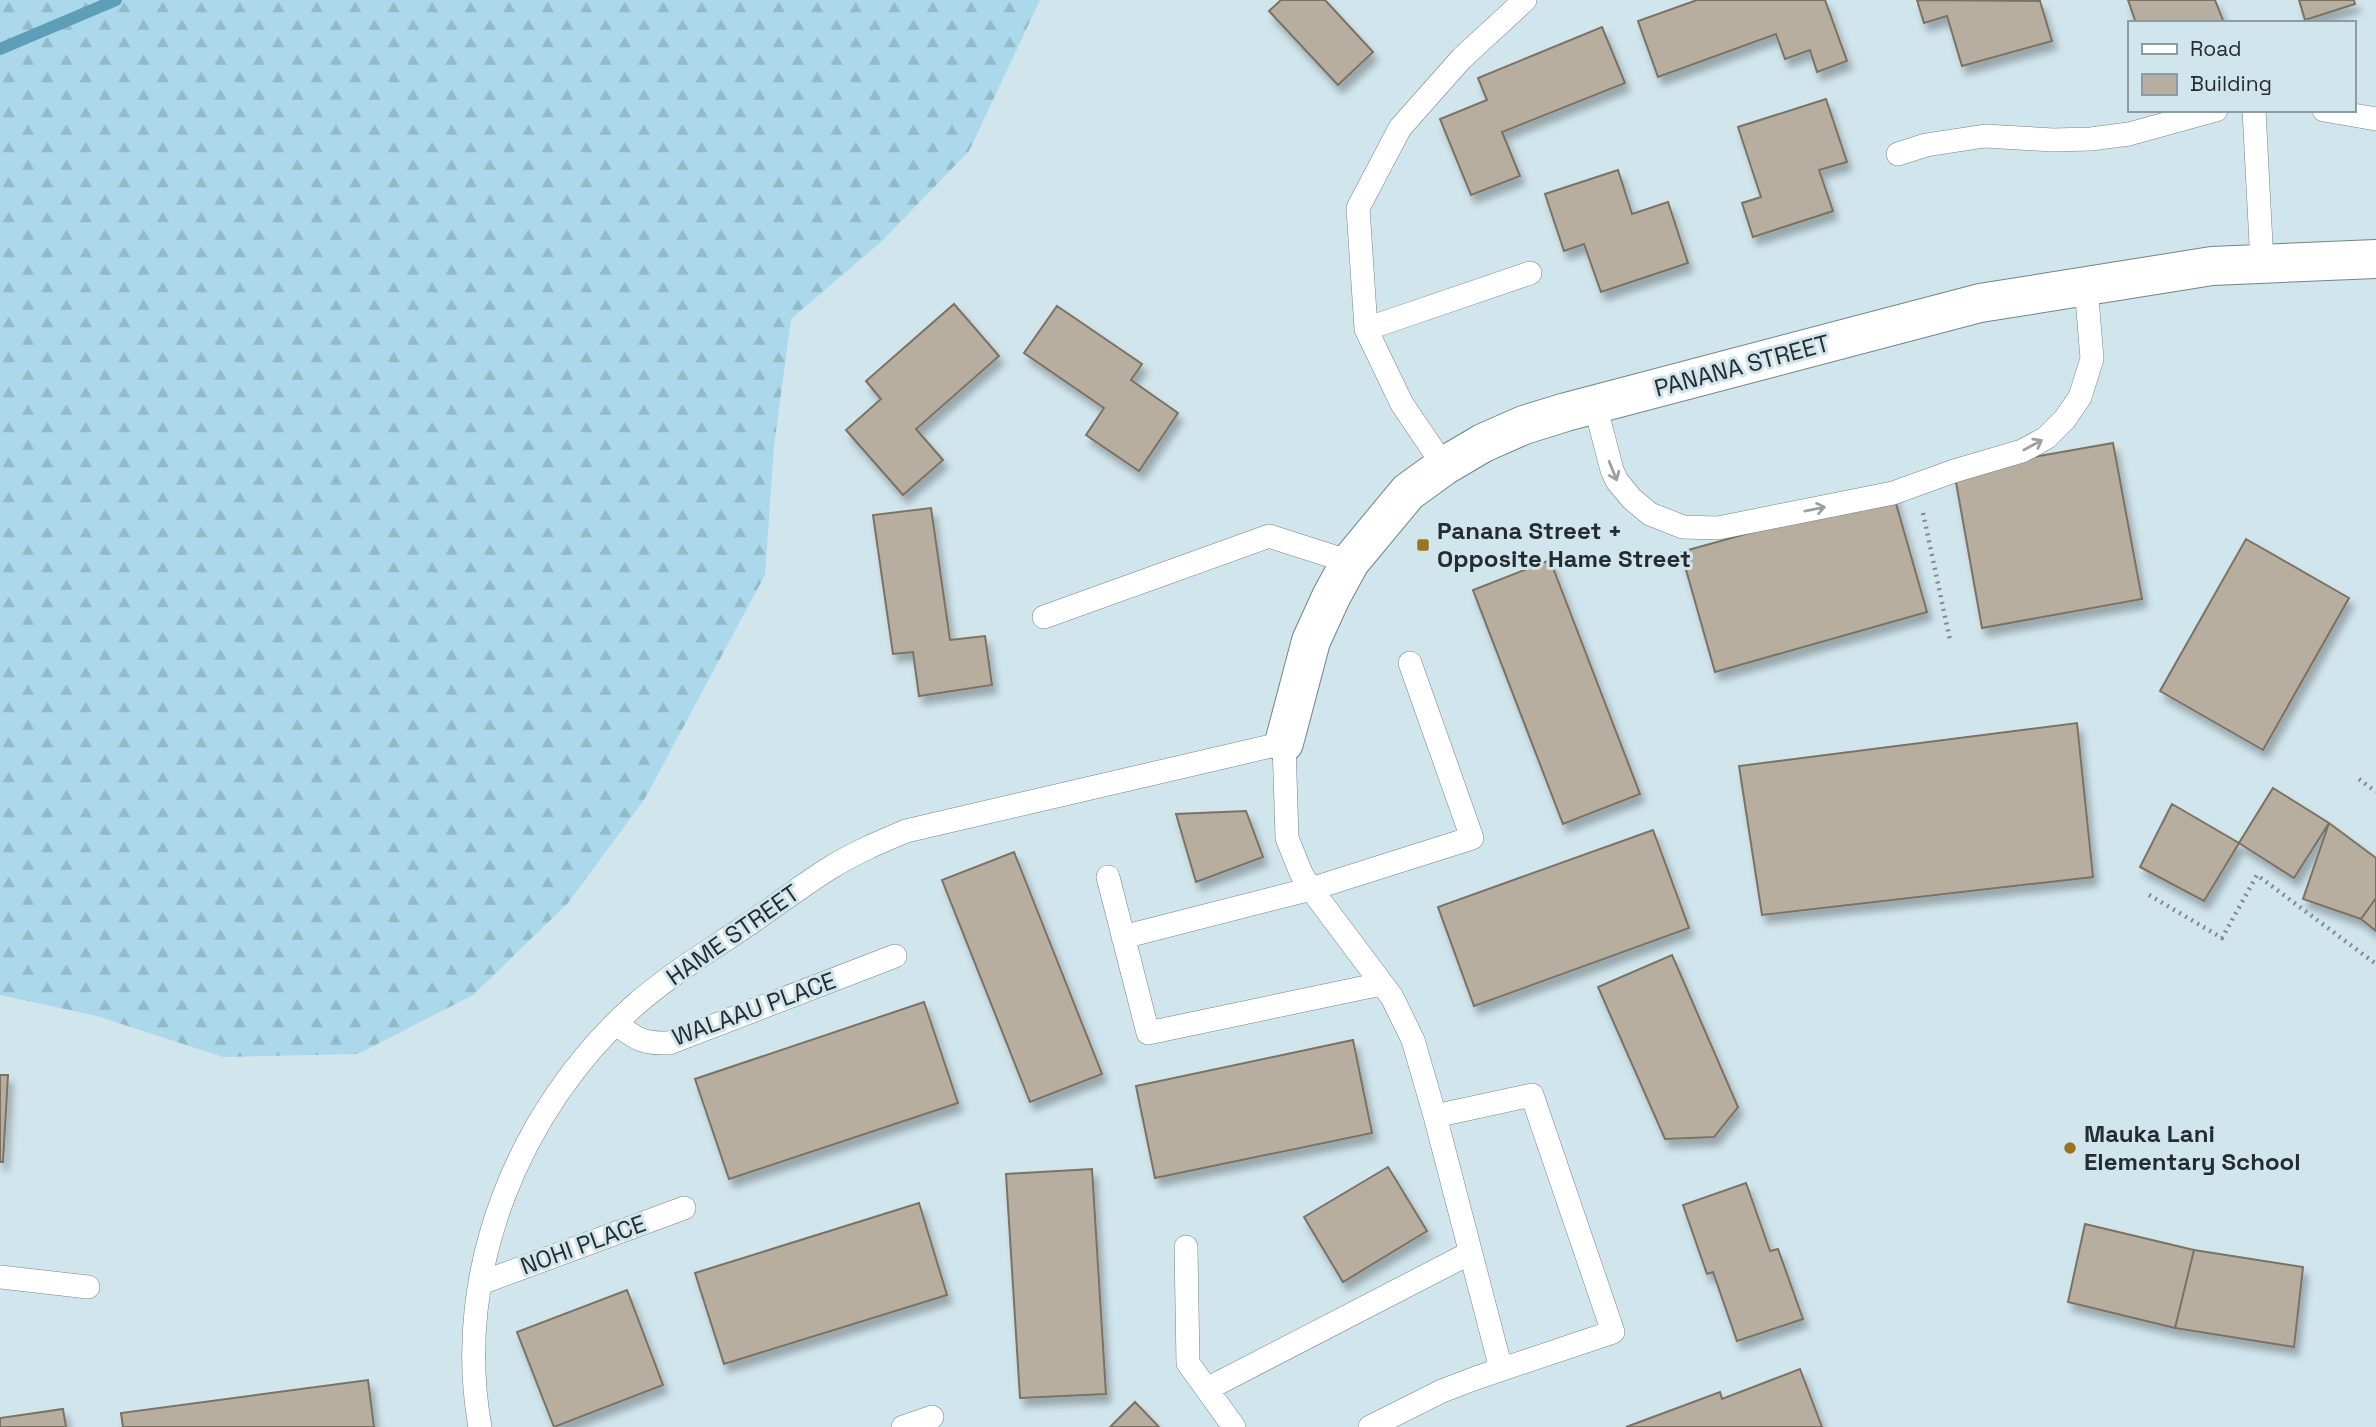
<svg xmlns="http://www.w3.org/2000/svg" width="2376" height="1427" font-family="'Space Grotesk',sans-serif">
	<defs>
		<pattern id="forest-firs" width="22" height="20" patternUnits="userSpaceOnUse" patternTransform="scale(1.75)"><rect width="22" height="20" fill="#abd8ea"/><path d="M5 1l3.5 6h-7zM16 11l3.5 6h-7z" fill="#93bac9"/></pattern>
		<filter id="shadow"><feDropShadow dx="4.5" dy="8" stdDeviation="3.5" flood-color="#0004"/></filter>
	</defs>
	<rect width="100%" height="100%" fill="#d1e5ec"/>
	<!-- forest -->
	<path fill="url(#forest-firs)" d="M0,0h1040l-71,151 -87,90 -91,78 -17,127 -9,129 -121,225 -77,104 -94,91 -115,59 -135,3 -126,-41 -97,-21z"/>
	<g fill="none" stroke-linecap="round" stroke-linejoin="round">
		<!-- stream -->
		<path stroke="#5e9fb7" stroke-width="12" d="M0,49l116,-49"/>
	</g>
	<!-- building -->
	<path fill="#b7ae9f" stroke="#7b7264" stroke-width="2" filter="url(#shadow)" d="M1281,0h44l48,52 -35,33 -69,-74z
		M1697,0h128l22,61 -30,11 -7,-22 -25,9 -9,-25 -118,43 -20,-56z
		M1917,0l123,1 12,40 -90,25 -15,-50 -23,7z
		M2128,0h87l9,23h-88z
		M2299,0h55l1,4 -50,16z
		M1602,27l23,56 -123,49 18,44 -49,19 -31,-76 47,-19 -9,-22z
		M1826,99l21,63 -28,8 14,41 -80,26 -11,-34 19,-6 -23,-70z
		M1618,170l14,44 36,-12 20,61 -87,29 -17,-48 -20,7 -19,-57z
		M954,304l45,52 -83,73 27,31 -40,35 -57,-65 35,-31 -15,-18z
		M1057,306l85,58 -11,16 47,33 -39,58 -53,-36 18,-27 -80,-55z
		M2113,443l29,156 -160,29 -28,-157z
		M1893,493l34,119 -212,60 -34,-120z
		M931,508l19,132 35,-4 7,49 -73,11 -6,-44 -20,2 -20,-139z
		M2246,539l103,59 -86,152 -103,-59z
		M1550,560l90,234 -77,30 -90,-234z
		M2077,723l16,154 -331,38 -23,-149z
		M2273,788l56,35 -35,55 -55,-35z
		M2172,804l67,39 -35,58 -64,-34z
		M1246,811l17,46 -67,25 -20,-68z
		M2329,823l47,35v40l-15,21 -58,-20z
		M1653,830l36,98 -215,78 -36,-99z
		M1014,852l88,222 -72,28 -88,-222z
		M2376,898v33l-15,-12z
		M1672,955l66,152 -24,30 -49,2 -67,-152z
		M924,1002l34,101 -229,76 -34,-100z
		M1353,1040l19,93 -217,45 -19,-92z
		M0,1075h8l-5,87h-3z
		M1388,1167l39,64 -84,51 -39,-65z
		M1092,1169l14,225 -86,4 -14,-224z
		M1746,1183l24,68 8,-2 25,70 -66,22 -24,-69 -6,2 -24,-69z
		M919,1203l28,92 -223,69 -29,-91z
		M2085,1224l109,26 -19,78 -107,-26z
		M2194,1250l109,17 -9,80 -119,-19z
		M627,1290l36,95 -109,42 -37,-95z
		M1800,1369l22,58h-196l94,-35 2,7z
		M368,1380l6,47h-251l-2,-14z
		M1135,1402l24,25h-49z
		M63,1409l3,18h-66v-9z"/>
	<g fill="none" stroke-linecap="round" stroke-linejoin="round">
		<defs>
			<path id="service" d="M2254,110l8,153
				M2324,110l52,9
				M1898,154l28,-9 59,-9 68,4 38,-1 38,-5 87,-24
				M1366,329l-8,-121 42,-80 62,-70 63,-58
				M1595,405l17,65 5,11 15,18 18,15 33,13 35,1 175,-35 61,-22 68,-20 24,-13 19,-19 15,-22 12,-38 -6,-73
				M1444,466l-42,-62 -36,-75 164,-56
				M1044,617l225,-81 81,26
				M1108,877l40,156 233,-49
				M1123,937l188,-48 161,-51 -62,-175
				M616,1024c20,15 28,20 53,19l226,-87
				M1186,1247l2,116 46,64
				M0,1277l88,10
				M481,1283l203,-75
				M1207,1389l263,-136
				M480,1427c-28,-155 39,-318 154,-421 34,-30 75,-55 112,-80 28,-19 55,-40 84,-58 24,-15 50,-26 76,-37l378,-88 3,95 14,35 10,16 81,108 21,43 22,76 66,253
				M903,1427l29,-10
				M1370,1427l72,-36 34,-13 137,-46 -81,-237 -97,21"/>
			<path id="tertiary" d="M1284,743l27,-102 20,-44 19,-35 58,-70 36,-26 39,-23 41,-18 42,-13 414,-109 232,-37 164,-7"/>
		</defs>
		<!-- service casing -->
		<use href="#service" stroke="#72848b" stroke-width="24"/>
		<!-- tertiary casing -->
		<use href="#tertiary" stroke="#72848b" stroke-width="40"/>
		<!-- path -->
		<path stroke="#7e8c92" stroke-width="4.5" stroke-dasharray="2 5" stroke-linecap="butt" d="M1923,513l27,127
			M2359,779l17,13
			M2149,895l73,43 35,-63 119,89"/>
		<!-- service -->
		<use href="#service" stroke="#fff" stroke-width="23"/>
		<!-- tertiary -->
		<use href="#tertiary" stroke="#fff" stroke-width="38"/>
	</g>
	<!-- one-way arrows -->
	<defs><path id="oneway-shaft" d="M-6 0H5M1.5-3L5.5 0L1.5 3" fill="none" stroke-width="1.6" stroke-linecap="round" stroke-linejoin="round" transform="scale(1.75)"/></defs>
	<g stroke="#9ca0a1">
		<use href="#oneway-shaft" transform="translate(2033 445) rotate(-29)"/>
		<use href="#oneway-shaft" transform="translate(1613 471) rotate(68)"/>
		<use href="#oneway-shaft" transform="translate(1815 509) rotate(-11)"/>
	</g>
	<!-- markers -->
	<g fill="#9c7320" stroke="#d1e5ec" stroke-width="2.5">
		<rect x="1416" y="538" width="14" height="14" rx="3.5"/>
		<circle cx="2070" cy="1148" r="7"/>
	</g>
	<g text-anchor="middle" stroke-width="6" stroke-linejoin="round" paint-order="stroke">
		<!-- street labels -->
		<g font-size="24" fill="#242c2f" stroke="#d1e5ec">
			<text transform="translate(1742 366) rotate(-15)" y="8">PANANA STREET</text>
			<text transform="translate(733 935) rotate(-35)" y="8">HAME STREET</text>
			<text transform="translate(754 1009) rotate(-20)" y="8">WALAAU PLACE</text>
			<text transform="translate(583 1245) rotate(-20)" y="8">NOHI PLACE</text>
		</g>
		<!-- poi labels -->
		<g font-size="24" font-weight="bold" fill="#242c2f" stroke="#d1e5ec" text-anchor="start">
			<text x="1437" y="539">Panana Street +<tspan x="1437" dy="28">Opposite Hame Street</tspan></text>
			<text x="2084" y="1142">Mauka Lani<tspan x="2084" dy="28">Elementary School</tspan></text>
		</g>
	</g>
	<!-- legend -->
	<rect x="2128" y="21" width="228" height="91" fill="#d1e5ec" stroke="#8c9ba0" stroke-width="2"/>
	<rect x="2142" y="44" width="35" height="10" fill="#ffffff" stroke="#8c9ba0" stroke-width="2"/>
	<text x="2190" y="56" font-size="21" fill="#242c2f">Road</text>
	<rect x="2142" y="74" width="35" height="21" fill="#b7ae9f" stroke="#8c9ba0" stroke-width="2"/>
	<text x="2190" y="91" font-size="21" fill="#242c2f">Building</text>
</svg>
